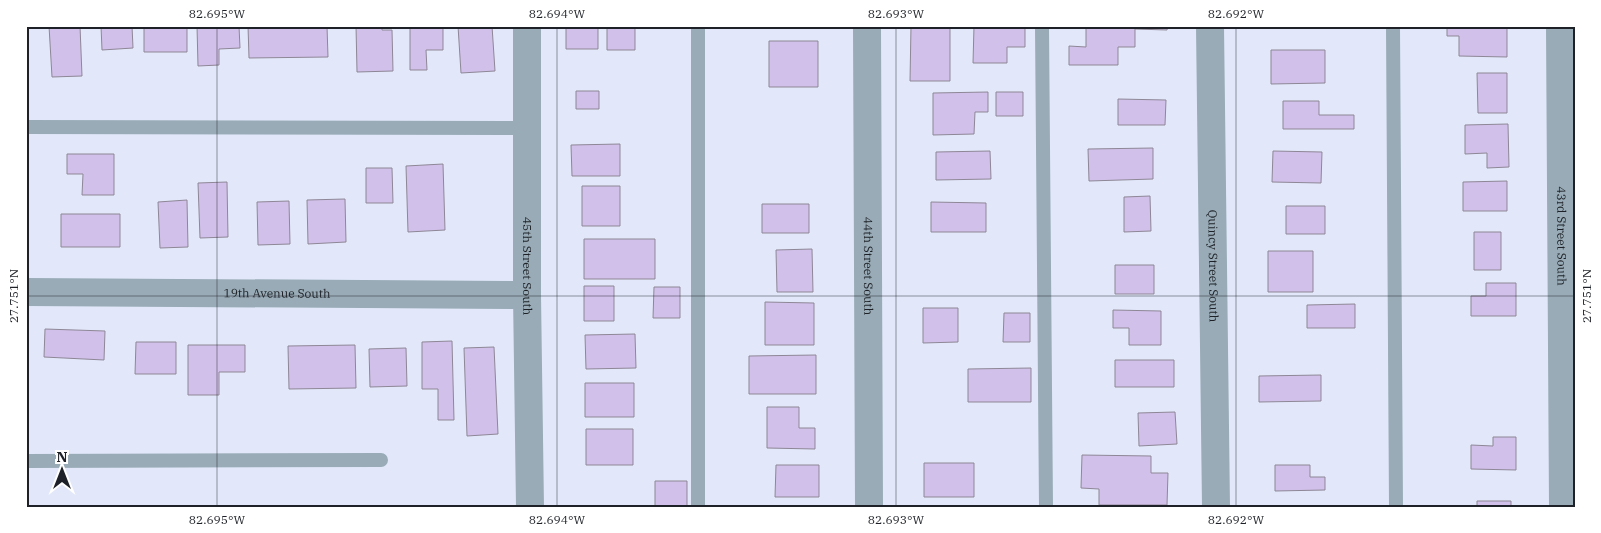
<svg xmlns="http://www.w3.org/2000/svg" width="1601" height="533" font-family="'IBM Plex Serif',serif">
	<rect width="100%" height="100%" fill="#e2e8fa"/>
	<!-- building -->
	<path fill="#d1c0e9" stroke="#8e8797" d="M49,26h31l2,50 -30,1z
		M101,26h31l1,22 -31,2z
		M144,26h43v26h-43z
		M197,26h42l1,22 -21,1v16l-21,1z
		M248,26h79l1,31 -79,1z
		M356,26h26v4h10l1,41 -36,1z
		M410,26h33v24h-17l1,20h-17z
		M458,26h34l3,45 -34,2z
		M566,26h32v23h-32z
		M607,26h28v24h-28z
		M911,26h39v55h-40z
		M974,26h51v21h-18v16h-34z
		M1086,26h82l-1,4 -32,-1v18h-17v18h-49v-19l17,1z
		M1447,26h60v31l-48,-1v-20h-12z
		M769,41h49v46h-49z
		M1271,50h54v33l-54,1z
		M1477,73h30v40h-29z
		M576,91h23v18h-23z
		M988,92v20h-13l-1,22 -41,1v-42z
		M996,92h27v24h-27z
		M1118,99l48,1 -1,25h-47z
		M1283,101h36v14h35v14h-71z
		M1508,124l1,43 -22,1v-15l-22,1v-29z
		M620,144v32h-48l-1,-31z
		M1153,148v31l-64,2 -1,-32z
		M990,151l1,28 -55,1v-28z
		M1273,151l49,1 -1,31 -49,-1z
		M67,154h47v41h-32l1,-21h-16z
		M443,164l2,66 -37,2 -2,-66z
		M366,168h26l1,35h-27z
		M1507,181v30h-44v-29z
		M227,182l1,55 -28,1 -2,-55z
		M582,186h38v40h-38z
		M1150,196l1,35 -27,1v-35z
		M345,199l1,43 -38,2 -1,-44z
		M187,200l1,47 -28,1 -2,-46z
		M289,201l1,43 -32,1 -1,-43z
		M931,202l55,1v29h-55z
		M762,204h47v29h-47z
		M1286,206h39v28h-39z
		M61,214h59v33h-59z
		M1474,232h27v38h-27z
		M584,239h71v40h-71z
		M812,249l1,43h-36l-1,-42z
		M1268,251h45v41h-45z
		M1115,265h39v29h-39z
		M1486,283h30v33h-45v-20h15z
		M584,286h30v35h-30z
		M654,287h26v31h-27z
		M765,302l49,1v42h-49z
		M1355,304v24h-48v-23z
		M923,308h35v34l-35,1z
		M1113,310l48,1v34h-32v-17h-16z
		M1004,313h26v29h-27z
		M45,329l60,2 -1,29 -60,-3z
		M635,334l1,34 -50,1 -1,-34z
		M452,341l2,79h-16v-31h-16v-47z
		M136,342h40v32h-41z
		M188,345h57v27h-26v23h-31z
		M355,345l1,43 -67,1 -1,-43z
		M494,347l4,87 -31,2 -3,-88z
		M406,348l1,38 -37,1 -1,-38z
		M816,355v39h-67v-38z
		M1115,360h59v27h-59z
		M1031,368v34h-63v-33z
		M1321,375v26l-62,1v-26z
		M585,383h49v34h-49z
		M767,407h32v21h16v21l-48,-1z
		M1175,412l2,32 -38,2 -1,-33z
		M586,429h47v36h-47z
		M1493,437h23v33l-45,-1v-24l22,1z
		M1082,455l69,1v17h17l-1,32h-68v-16l-18,-1z
		M924,463h50v34h-50z
		M776,465h43v32h-44z
		M1275,465h35v12h15v13l-50,1z
		M655,481h32v26h-32z
		M1477,501h34v6h-34z"/>
	<g fill="none" stroke-linecap="round" stroke-linejoin="round">
		<!-- service -->
		<path stroke="#98abb6" stroke-width="14" d="M698,26v481
			M1042,26l4,481
			M1393,26l3,481
			M26,127l501,1
			M26,461l355,-1"/>
		<!-- minor -->
		<g stroke="#98abb6" stroke-width="28">
			<path id="s1" d="M527,26v269l3,212"/>
			<path id="s2" d="M867,26l2,481"/>
			<path id="s3" d="M1210,26l6,481"/>
			<path id="s4" d="M1560,26l3,481"/>
			<path id="s5" d="M26,292l501,3"/>
		</g>
	</g>
	<!-- ticks -->
	<path fill="none" stroke="#1e2127" stroke-width="1" stroke-opacity="0.45" d="M217,26v481M557,26v481M896,26v481M1236,26v481M26,296h1549"/>
	<g text-anchor="middle" stroke-width="4" stroke-linejoin="round" paint-order="stroke">
		<!-- street labels -->
		<g font-size="12" fill="#1e2127" stroke="#fff">
			<text dy="4" stroke="none"><textPath href="#s4" startOffset="210">43rd Street South</textPath></text>
			<text dy="4" stroke="none"><textPath href="#s2" startOffset="240">44th Street South</textPath></text>
			<text dy="4" stroke="none"><textPath href="#s3" startOffset="240">Quincy Street South</textPath></text>
			<text dy="4" stroke="none"><textPath href="#s1" startOffset="240">45th Street South</textPath></text>
			<text dy="4" stroke="none"><textPath href="#s5" startOffset="251">19th Avenue South</textPath></text>
		</g>
	</g>
	<!-- border -->
	<rect width="1601" height="533" fill="none" stroke="#ffffff" stroke-width="55"/>
	<!-- north arrow -->
	<g transform="translate(62 470)" stroke="#ffffff" stroke-width="4" paint-order="stroke">
	<path d="M0-4L9 19L0 12L-9 19Z" fill="#1e2127"/>
	<text y="-8" font-size="14" font-weight="bold" text-anchor="middle" fill="#1e2127">N</text>
	</g>
	<rect x="28" y="28" width="1546" height="478" fill="none" stroke="#1e2127" stroke-width="2"/>
	<g font-size="12" text-anchor="middle" fill="#1e2127">
		<text x="217" y="18">82.695°W</text>
		<text x="557" y="18">82.694°W</text>
		<text x="896" y="18">82.693°W</text>
		<text x="1236" y="18">82.692°W</text>
		<text transform="translate(14 296) rotate(-90)" y="4">27.751°N</text>
		<text transform="translate(1587 296) rotate(-90)" y="4">27.751°N</text>
		<text x="217" y="524">82.695°W</text>
		<text x="557" y="524">82.694°W</text>
		<text x="896" y="524">82.693°W</text>
		<text x="1236" y="524">82.692°W</text>
	</g>
</svg>
